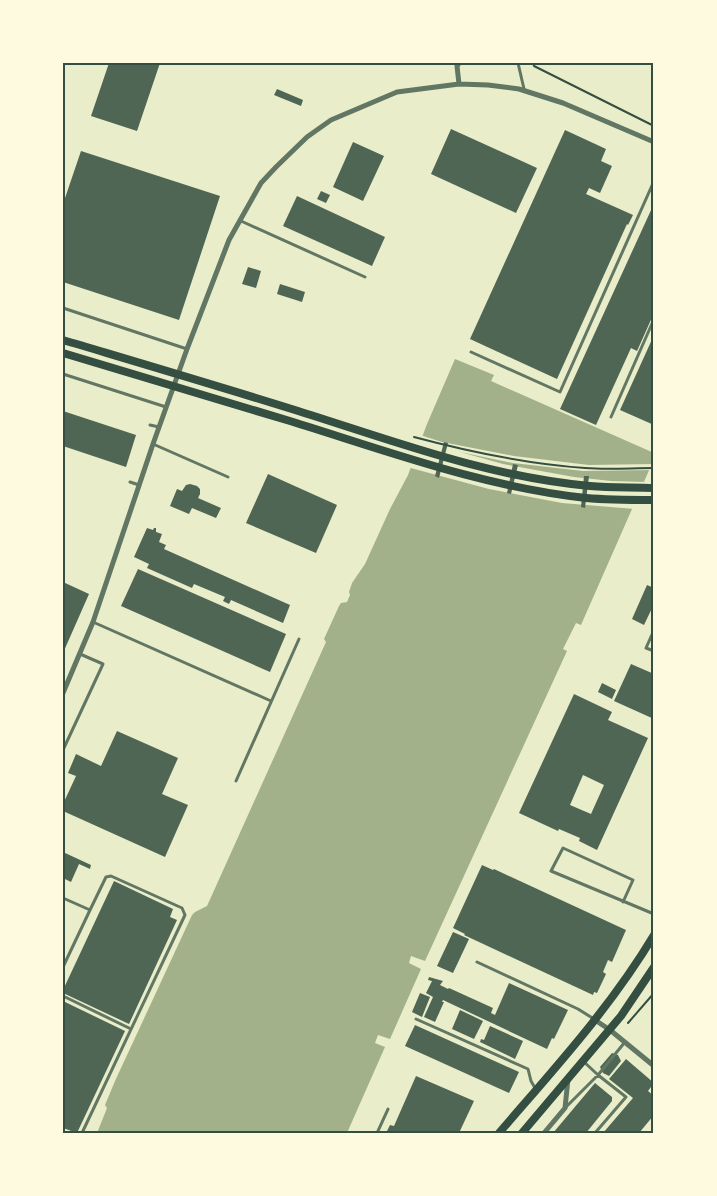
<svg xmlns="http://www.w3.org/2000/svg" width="717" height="1196" font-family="'Space Grotesk',sans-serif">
	<rect width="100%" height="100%" fill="#e9edc9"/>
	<!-- water -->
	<path fill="#a3b18a" d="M455,359l39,16 -3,6 163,72v6l-73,166 -5,-2 -13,26 4,2 -142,310 -14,-5 -2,7 12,6 -31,70 -12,-4 -3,8 10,4 -38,86h-250l10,-25 -2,-3 10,-24 77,-166 3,-3 12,-6 119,-264 -2,-3 15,-33 2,-3 6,-1 3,-7 -1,-3 3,-9 13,-19 25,-55 18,-34 19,-51z"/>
	<!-- pier -->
	<path fill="#e9edc9" d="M420,435l22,7 72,14 75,9 65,-1v2l-2,4 -69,1 -70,-8 -53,-11 43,12 71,13 37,4 36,1 -12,27 -73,-6 -73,-14 -82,-22z"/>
	<!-- building -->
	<path fill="#4f6655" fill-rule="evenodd" d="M109,63h51l-23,68 -46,-15z
		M277,89l26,11 -2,6 -27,-11z
		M451,129l86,39 -21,45 -85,-39z
		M565,130l41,19 -5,12 11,5 -12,27 -11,-5 -3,6 47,21 -5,10 -1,-1 -70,155 -87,-40z
		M353,142l31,14 -21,45 -30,-14z
		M81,151l139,45 -41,124 -116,-38v-78z
		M321,191l9,4 -4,8 -9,-4z
		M297,196l88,41 -13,29 -89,-40z
		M652,208l2,1v104l-17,38 -6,-3 -35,77 -36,-16z
		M248,267l13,4 -5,17 -14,-4z
		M280,284l25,8 -3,10 -25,-8z
		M654,335v90l-34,-15z
		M63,411l73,24 -10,32 -63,-21z
		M444,442l4,1 -9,35 -4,-2z
		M513,464l5,1 -7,29 -4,-1z
		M268,474l69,31 -21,48 -70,-30z
		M584,476h5l-4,32 -4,-1z
		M190,484l7,2 3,3v5l-2,4 23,10 -5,10 -24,-10 -3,6 -19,-8 7,-17 5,2 4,-6z
		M147,528l6,2 1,-2h2v4l6,2 -3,8 7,3 -2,4 126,56 -7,18 -52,-23 -2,4 -6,-3 2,-4 -31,-13 -2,4 -45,-20 2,-4 -15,-7z
		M138,569l148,65 -16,38 -149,-66z
		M63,582l26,12 -26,59z
		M647,585l7,3v16l-10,21 -12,-6z
		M631,664l23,10v45l-40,-18z
		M602,683l14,7 -4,9 -14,-7z
		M574,694l38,18 -4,8 40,18 -51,112 -18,-9 1,-3 -21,-9 -1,2 -39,-18zM583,775l21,10 -13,29 -21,-9z
		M117,731l61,27 -16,36 26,11 -23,52 -102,-46v-7l13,-28 -8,-3 8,-19 25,12z
		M63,852l28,13 -1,4 -11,-5 -8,18 -8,-4z
		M482,865l11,5 1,-1 132,61 -14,32 -4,-2 -5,12 3,2 -9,19 -3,-1 -1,3 -129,-60 1,-1 -12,-6z
		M114,881l59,28 -3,8 7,3 -48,104 -66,-31v-3z
		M453,932l16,7 -16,34 -16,-7z
		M429,977l14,4 -3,4 8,4 1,-1 44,20 -2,5 4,2 14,-32 59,27 -14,29 -2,-1 -5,11 -104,-49 -1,2h2l-9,20 -11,-5 9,-20 -7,-4 6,-12 -4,-1z
		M420,993l10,4 -8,20 -10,-5z
		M63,1001l62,30 -48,102 -14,-5z
		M460,1010l23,11 -9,18 -22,-10z
		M415,1025l104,47 -10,21 -104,-47z
		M490,1026l33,15 -8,18 -35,-17 1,-3 3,1z
		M612,1053l6,2 3,6 -12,15 -6,-3 -3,-6z
		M626,1059l28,24 -6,8 6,5v19l-15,18h-36l30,-35 -24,-19z
		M416,1076l58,25 -15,32h-73l4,-8 4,1z
		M595,1083l17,14v4l-26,32h-33z"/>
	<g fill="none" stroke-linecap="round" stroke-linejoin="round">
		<!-- path -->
		<path stroke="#344e41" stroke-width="2" d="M533,63l1,3 118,59 2,7
			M414,437c56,15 113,27 171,31 23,2 46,0 69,0
			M628,1023l26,-30"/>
		<!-- service -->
		<path stroke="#617663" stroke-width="3" d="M518,63l6,26
			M241,221l124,56
			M63,308l124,41
			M471,352l89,40 94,-211
			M63,374l103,33
			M611,417l43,-98
			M150,425l9,2
			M153,444l75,33
			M130,482l9,3
			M93,622l178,79
			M654,630l-8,18 8,3
			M63,750l40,-86 -23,-10
			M236,781l63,-142
			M63,898l27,12 -27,57
			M623,902l10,-22 -70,-32 -12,23 103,43
			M477,962l101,47 16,10
			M63,996l68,33
			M416,1019l112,50 3,12 4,7
			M583,1061l15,14 28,22 -31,36
			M566,1107l32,-32 27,-33
			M82,1133l103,-218 -3,-7 -71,-32 -5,1 -16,33
			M377,1133l11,-24"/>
		<!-- minor -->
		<path stroke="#617663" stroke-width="5" d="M459,63l-2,3 2,18
			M63,693l30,-71 60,-178 34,-95 42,-109 32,-57 15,-16 31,-30 24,-17 66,-28 62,-8 29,1 31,4 44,14 91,39
			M595,1020l15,10 44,36
			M544,1133l21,-25 3,-29"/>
		<!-- secondary -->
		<path stroke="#344e41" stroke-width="8" d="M499,1133c55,-64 112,-126 155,-198
			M522,1133l99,-117 33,-49"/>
		<!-- primary -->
		<path stroke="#344e41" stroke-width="8" d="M63,340c77,23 155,46 232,70 96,30 193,67 295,76 21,2 43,1 64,2
			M63,353c76,23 152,45 227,68 97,30 194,66 296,77 22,2 45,2 68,2"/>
	</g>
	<!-- border -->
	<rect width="717" height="1196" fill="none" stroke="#fefae0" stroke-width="129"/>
	<rect x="64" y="64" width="588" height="1068" fill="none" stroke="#344e41" stroke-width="2"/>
</svg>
